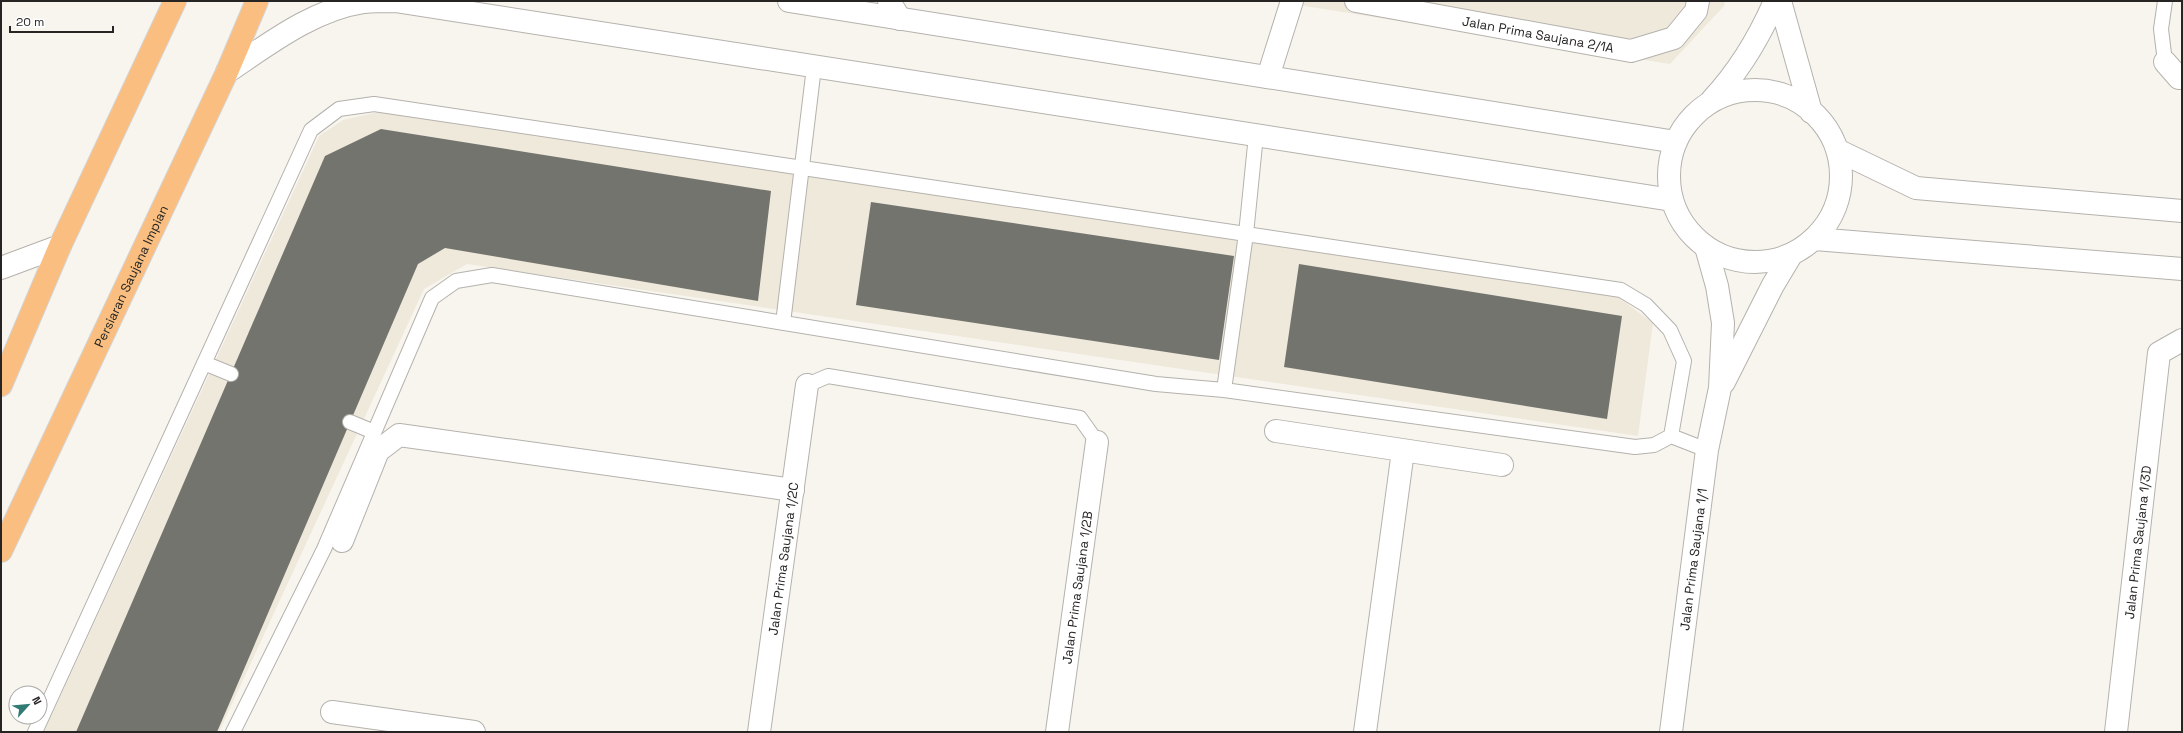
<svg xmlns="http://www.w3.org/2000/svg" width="2183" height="733" font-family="'Space Grotesk',sans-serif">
	<rect width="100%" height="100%" fill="#f8f5ef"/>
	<!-- built -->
	<path fill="#efe9dc" d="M1273,1h452l-1,5 -54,58z
		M378,112l1240,185 35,26 -15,113 -1171,-172 -43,25 -205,443h-175l275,-596 24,-16z"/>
	<!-- building -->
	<path fill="#74746f" d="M381,129l390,62 -13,110 -313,-53 -27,16 -201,468h-141l249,-576z
		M871,202l363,54 -15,104 -363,-55z
		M1299,264l323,52 -15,103 -323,-52z"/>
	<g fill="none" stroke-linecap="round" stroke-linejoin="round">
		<defs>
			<path id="service" d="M2165,1l-4,28 4,33
				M783,323l31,-256
				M204,363l27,11
				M807,385l21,-9 252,42 17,24
				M1224,390l22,-156 10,-99
				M350,422l24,10
				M35,732l276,-602 28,-21 35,-5 1247,186 25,15 24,25 14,31 -13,75
				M233,732l91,-183 108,-251 24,-17 36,-6 664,109 68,6 411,57 19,-2 17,-9 36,14"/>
			<g id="minor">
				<path d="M889,1l11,18"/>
				<path id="s1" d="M1356,1l275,50 43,-13 22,-27 2,-10"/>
				<path d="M2165,62l14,16h3"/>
				<path d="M1268,77l24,-76"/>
				<path d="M1,268l59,-22"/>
				<path d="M1724,382l49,-97 18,-30"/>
				<path d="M1276,431l226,34"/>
				<path d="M342,541l36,-90 21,-16 394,55"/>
				<path d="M332,712l142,20"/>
				<path id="s2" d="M759,732l48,-347"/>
				<path id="s3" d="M1057,732l40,-290"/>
				<path d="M1365,732l38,-281"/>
				<path id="s4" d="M1671,732l36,-282 13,-62 3,-65 -6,-37 -11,-39"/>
				<path id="s5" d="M2116,732l43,-379 23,-13"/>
			</g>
			<path id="tertiary" d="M789,1l887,141
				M1780,1l31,111
				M227,72c42,-28 85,-62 137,-70 10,-1 21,-1 31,-1l1277,199
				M1669 176a86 86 0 1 1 172 0a86 86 0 1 1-172 0Z
				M1712,100c28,-30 47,-62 63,-99
				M1837,150l79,38 266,23
				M1815,239l367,30"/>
			<g id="trunk">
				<path d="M1,385l59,-139 115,-245"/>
				<path id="s6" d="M1,551l226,-479 30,-71"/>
			</g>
		</defs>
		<!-- service casing -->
		<use href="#service" stroke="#b5b2ad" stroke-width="16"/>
		<!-- minor casing -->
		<use href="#minor" stroke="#b5b2ad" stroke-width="24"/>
		<!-- tertiary casing -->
		<use href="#tertiary" stroke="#b5b2ad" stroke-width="24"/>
		<!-- trunk casing -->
		<use href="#trunk" stroke="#d4d3d3" stroke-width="24"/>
		<!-- service -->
		<use href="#service" stroke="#fff" stroke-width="14"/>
		<!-- minor -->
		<use href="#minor" stroke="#fff" stroke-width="22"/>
		<!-- tertiary -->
		<use href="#tertiary" stroke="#fff" stroke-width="22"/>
		<!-- trunk -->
		<use href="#trunk" stroke="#fabf80" stroke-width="22"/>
	</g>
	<g text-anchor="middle" stroke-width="4" stroke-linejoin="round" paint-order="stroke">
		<!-- street labels -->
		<g font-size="13" fill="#262523" stroke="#fff">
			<text dy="5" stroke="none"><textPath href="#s1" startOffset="185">Jalan Prima Saujana 2/1A</textPath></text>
			<text dy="5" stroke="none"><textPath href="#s6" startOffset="304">Persiaran Saujana Impian</textPath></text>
			<text dy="5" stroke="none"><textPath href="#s5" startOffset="191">Jalan Prima Saujana 1/3D</textPath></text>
			<text dy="5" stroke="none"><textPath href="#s2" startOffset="175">Jalan Prima Saujana 1/2C</textPath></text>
			<text dy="5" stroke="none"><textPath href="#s4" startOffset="174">Jalan Prima Saujana 1/1</textPath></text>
			<text dy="5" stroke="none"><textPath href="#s3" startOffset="146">Jalan Prima Saujana 1/2B</textPath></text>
		</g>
	</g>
	<!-- border -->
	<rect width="2183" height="733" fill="none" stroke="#262523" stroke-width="4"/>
	<!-- north arrow -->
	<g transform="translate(28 705) rotate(63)"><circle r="19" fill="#ffffff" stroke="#a8a8a7"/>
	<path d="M0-3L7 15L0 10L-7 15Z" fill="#327a74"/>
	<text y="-6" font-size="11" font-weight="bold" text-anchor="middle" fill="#262523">N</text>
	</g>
	<!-- scale -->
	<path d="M10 26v6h103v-6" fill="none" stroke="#262523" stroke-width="2"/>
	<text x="16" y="26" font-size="12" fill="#262523" stroke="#ffffff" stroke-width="3" paint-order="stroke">20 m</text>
</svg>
